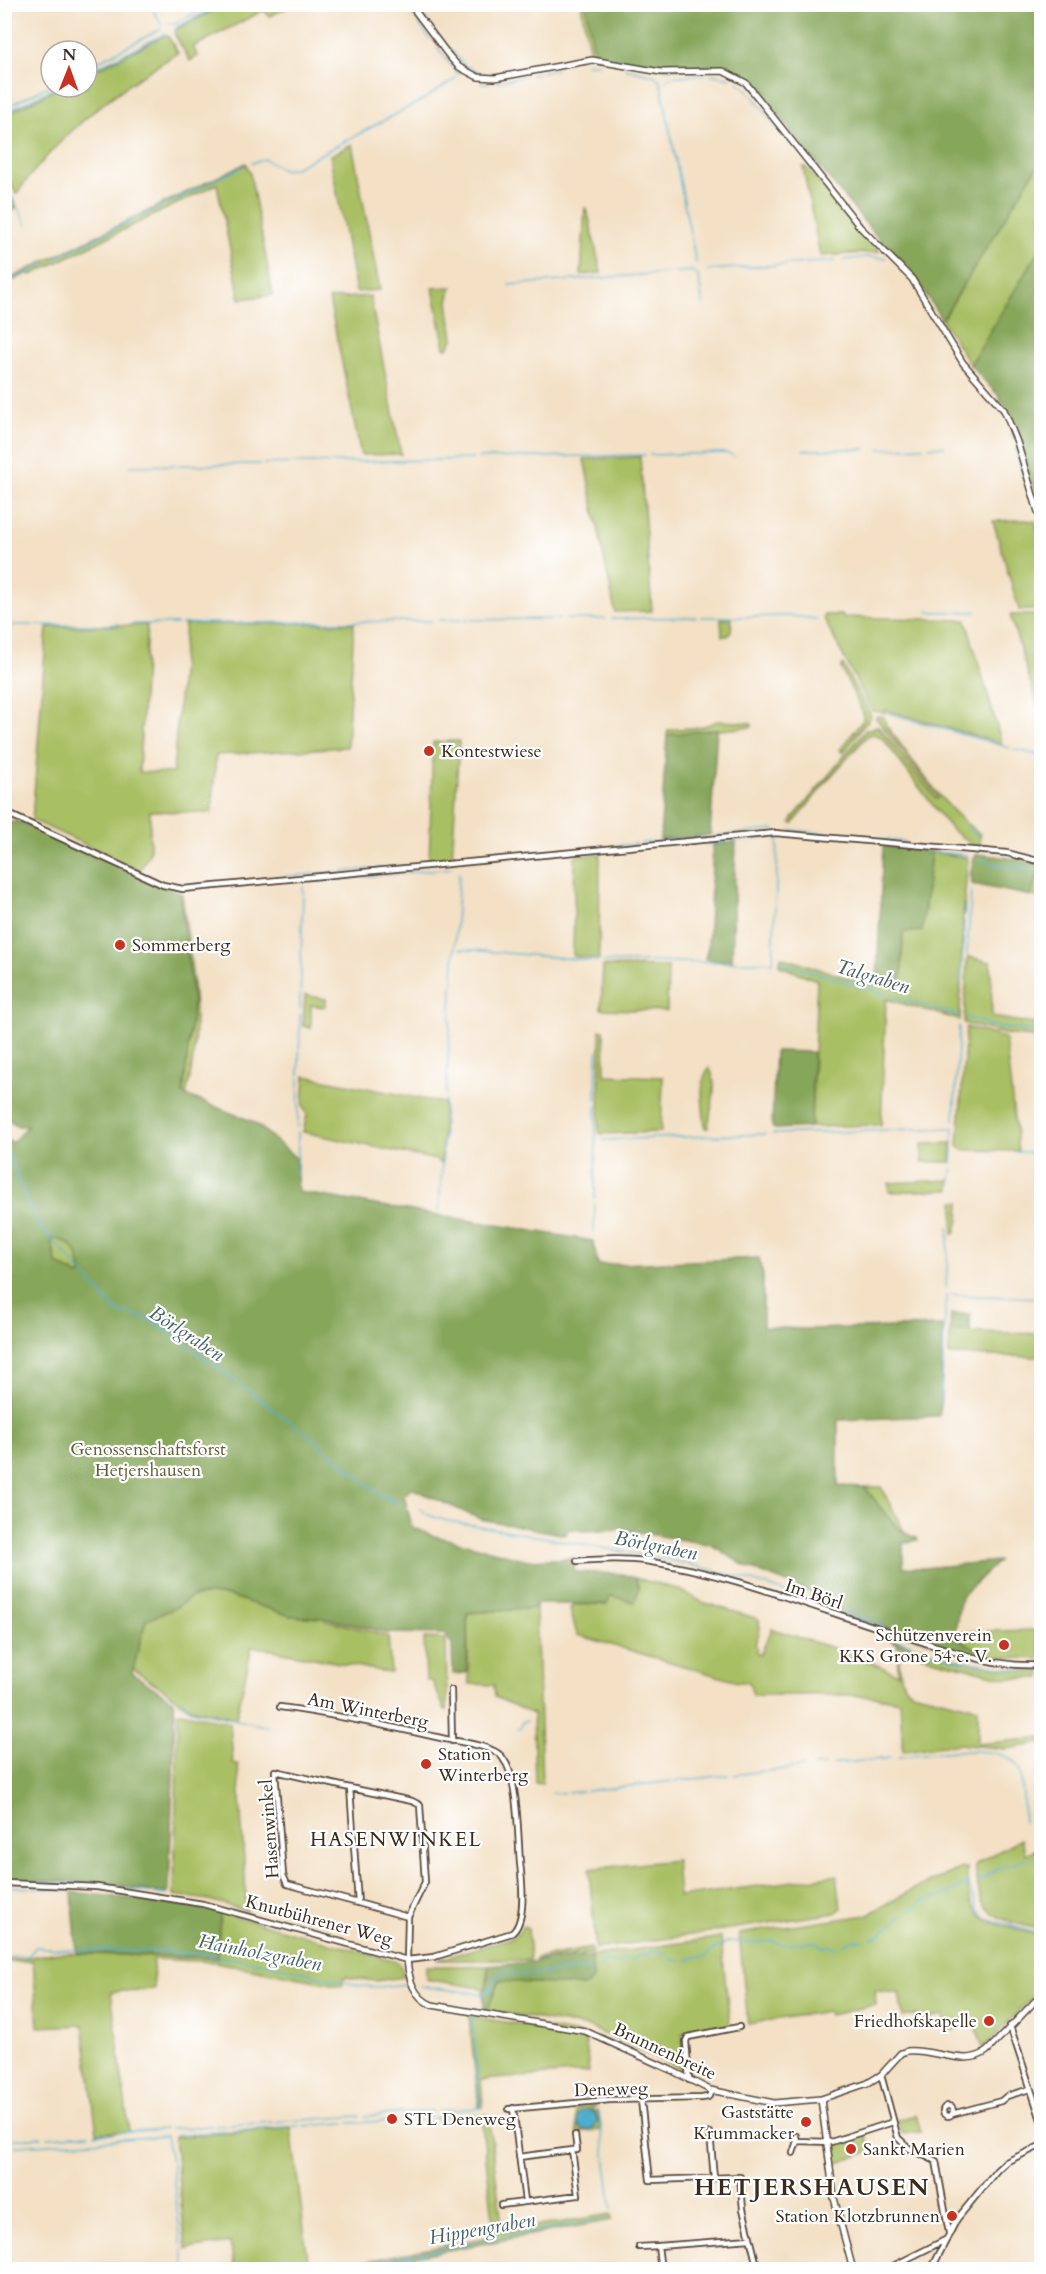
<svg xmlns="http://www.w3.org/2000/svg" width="1046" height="2274" font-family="Cardo,serif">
	<rect width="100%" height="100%" fill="#fff"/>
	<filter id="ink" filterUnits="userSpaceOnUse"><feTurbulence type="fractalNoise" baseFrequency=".0167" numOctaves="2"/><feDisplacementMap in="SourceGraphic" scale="12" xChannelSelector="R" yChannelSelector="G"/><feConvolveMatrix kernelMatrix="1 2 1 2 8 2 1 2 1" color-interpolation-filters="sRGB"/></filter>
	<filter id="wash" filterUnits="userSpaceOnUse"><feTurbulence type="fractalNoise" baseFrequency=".008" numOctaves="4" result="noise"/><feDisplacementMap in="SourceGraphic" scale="24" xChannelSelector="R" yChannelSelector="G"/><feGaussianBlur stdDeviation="1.35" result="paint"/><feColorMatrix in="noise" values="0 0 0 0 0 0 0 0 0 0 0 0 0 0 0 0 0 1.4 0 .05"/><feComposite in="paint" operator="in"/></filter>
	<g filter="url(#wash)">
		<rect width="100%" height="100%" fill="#f3e0c5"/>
		<!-- green -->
		<path fill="#a9bf64" stroke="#727441" stroke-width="1.5" d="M227,4l66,1 -24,11 -5,-6 -71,37 5,9 -8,5 -15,-26 1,-6z
			M581,5h5l9,47 -5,1z
			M165,35l3,1 10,17c-65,38 -117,80 -162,141l-11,-21v-58l55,-28h27v-13z
			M352,144l28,146 -24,2 -26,-136z
			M1041,160v87l-71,118 -28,-45z
			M246,163l4,10 23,122 -33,4 -23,-115 -186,91 -2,-2 -24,11v-3z
			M803,167h3l44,53 29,30v2l-59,4z
			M4,186l12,22 -11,6h-1z
			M585,207l4,11 12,55 -20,2z
			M452,287l-4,14 5,38 -5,9h-3l-12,-60z
			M370,296l31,158 -40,1 -32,-156z
			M640,457l12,154 -37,1 -31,-153z
			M1023,520l12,1 6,20v69h-22l-26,-89z
			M824,615h18l1,2 123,3 36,124 -116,-34 -1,3 -13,-2 -48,-92z
			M1010,615h31v102z
			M721,619h11l-1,12 -3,5h-6z
			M354,623l-7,124 -131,8 -4,58 -62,-2v41l-10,18 -108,-50 15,-193 100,-2 -8,147 34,1 12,-149z
			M843,665l28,51 -28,37 -3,-3 23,-30v-7l-22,-45z
			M877,716l7,1 2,8c29,37 56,82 94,109v12l-7,1 -2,-4 -18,-12 -10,-12 -59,-79c-6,-5 -9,-7 -16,-5l-42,47 -33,42 -2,-1 2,-5 73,-88 12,-4 58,73 2,-1 -62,-80z
			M718,721l33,2 1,4 -85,8 1,-5 33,-3z
			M459,741l-7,119 -23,2 4,-120z
			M931,852l37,6 -5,59 -3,103 -74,-21 -5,126 -70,2 6,-147 -37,-14 1,-9 92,29 4,-6 24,9 2,-57 19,-1z
			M600,854l-1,105 -26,-3 2,-100z
			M1041,865v32l-10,-1z
			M180,893l2,1c9,66 22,136 4,201l-3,-1 10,-92z
			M969,957l22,5 1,55 49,8v13l-37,-4 -40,-11 3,-63z
			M603,966l65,1 -1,44 -66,-2z
			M305,995l21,4v6l-4,2 -11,-2v23l-8,-2z
			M966,1027l39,11 13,113 -55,-1 -5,-4z
			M600,1030h4l1,45 58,2 -2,55 -60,2 -2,-3z
			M709,1068c11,16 1,41 -1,60h-3c-1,-19 -8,-45 4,-60z
			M305,1076l139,27 -3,61 -5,-4 -133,-28 4,-17 -4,-9z
			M952,1143l-1,19h-29v-18z
			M950,1180v10l-61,2v-9z
			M954,1202h6l-1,18 -4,14h-2z
			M51,1237c24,4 27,14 31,37l-4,2 -22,-13z
			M950,1331l91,3v23l-92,-2z
			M865,1487h16l25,48 -20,-20z
			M635,1578l43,11 24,13 57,17 1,11 -5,15 2,2 -1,6 4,2 12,-26 77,24 49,21v-30l-14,-7c52,17 102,33 157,34v7h-36l-73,-19 -34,-14c2,16 -1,38 14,47l66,16v36l63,-6v5l-35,6 -47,-5 -56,7 -3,-50c-51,-10 -97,-5 -147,-6l-4,-13h-11l-161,-47 -7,-26 2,-4 34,-1 4,-8 29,-8z
			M209,1594l21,2 61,20 34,2v2l63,16 3,37 -139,-27 -16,72 -43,-9 -60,-40 13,-49 29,-12 16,-11z
			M536,1608l6,176 -7,-1 -2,-69 -38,-17 -1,-12 -25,-1 -2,-71z
			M1035,1630l6,29 -29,-1 -28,-4 -30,-18v-4z
			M424,1638l22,1 1,71h-2l-13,-29 -6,-1z
			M181,1712l49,11 3,40 5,1 9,147 -38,-11 -35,-5 4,-182z
			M1021,1839l4,15 16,-7v83c-19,-6 -50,-9 -59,-29 -5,-10 -4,-22 -7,-33l1,-4z
			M676,1860l3,37 158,-22 4,34 -6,4 -239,36 -7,-80z
			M963,1868h4c-3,62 31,52 74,69v51l-58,60 -9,-27 -28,12 -3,-18 -21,4 -4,-4 -15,2 -4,-24 -24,-2 1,14c-17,2 -30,8 -47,10l-1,-4 -80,13 -9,-90 128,-19 49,-27z
			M220,1912l174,49 6,4 5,12 -30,4 -31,-4 -2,9 -127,-24 -62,-3 1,30 -43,3 18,139 -32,2 -14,-108 -45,2 -5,-66 -28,1v-3h16l32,-6 165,5z
			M523,1926l5,3 2,31h-93l74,-22 7,-4z
			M721,1937l9,89 -48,7 3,34 -4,2 -92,-42 -105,-17 4,-2 11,-27 87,5 7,-8 -2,-22z
			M591,1948l1,5 -56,7v-2z
			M426,1966h62l-2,23 -60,-10z
			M469,2016l116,19 4,37 -108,8 2,27h-4z
			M597,2105l-6,4 5,3 1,-2 4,20 -24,2 -1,-24z
			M488,2114l15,118 108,-18 1,6 -252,46v3l-39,1 174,-34 -14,-121z
			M916,2115l5,17 -19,2 -5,-14z
			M291,2128l18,141h-74l-5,-26 -44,6 -12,-112z
			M865,2133l5,18 -37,14 -1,-18 3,-4z"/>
		<!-- forest -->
		<path fill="#86a65a" stroke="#60683c" stroke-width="1.5" fill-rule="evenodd" d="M586,5h455l-2,66v75l2,14 -99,160 -33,-52 -25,-23 -31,-37 -106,-131 -28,-11 -55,2 -69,-13z
			M1041,247v270l-15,-52 -9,-38 -18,-31 -29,-31z
			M717,729l-7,106 -50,5 7,-105z
			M4,818l5,4 9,-1 162,72 13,109 -10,92 71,28 42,36 2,34 295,49 5,24 161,-7 4,17v52l40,2 140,-3 -3,88 -2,2 -100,4v66l27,1c14,18 29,45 52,51l1,2 -15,3v24l20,1 75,-7 -37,36 -7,39 30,18 -1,4 -174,-54 3,-11 -67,-27 -33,-21 -92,-16 -36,2 -16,-2 -2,6 -86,-16 -64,-29 -5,-1 -7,6 8,32 19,8 97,25 46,-2v14l48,2 13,4 4,10 -4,14 -25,-6 -3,8h-72l1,4 -69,5v60l-14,1 -1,-30 -7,-10 -57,-1 -63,-15 -34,-2 -61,-20 -21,-2 -18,3 -16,11 -29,12 -14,53 41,28 2,11 -6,180 -5,2 -51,-10 -108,-5 -1,-741 8,5 15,-17h-9l-13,-9zM51,1238c24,3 27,14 31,36l-4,2 -22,-13z
			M736,842l-4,119 -27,-2 3,-12 5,-102z
			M883,846l48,6 -9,79 -19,1 -2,57 -24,-9z
			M977,854l34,4 30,7 -10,31 -59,-12c-2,-9 -1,-22 5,-30z
			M775,1051l38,1 -2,75 -36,2 -3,-2z
			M951,1314h19v17h-20z
			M72,1892l99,11 49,9 -2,46 -141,-5z
			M591,1956l2,22 -7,8 -87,-5 -11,28h-4l-1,-18h2c4,-9 4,-16 3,-25z"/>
		<!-- water -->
		<path fill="#4faecd" stroke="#456c76" stroke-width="1.5" d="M577 2120a10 10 0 1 1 20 0a10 10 0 1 1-20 0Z"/>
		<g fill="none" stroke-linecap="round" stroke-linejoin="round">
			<!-- stream -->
			<path stroke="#4faecd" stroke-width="1.5" d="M405,4l25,35
				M414,4l19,26
				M152,8l10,17
				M168,23l6,1 39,-20
				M174,34l3,-7 46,-23
				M438,36l26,29 21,10
				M436,46l23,29
				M598,56l72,13
				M574,58l14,-2
				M586,64h13
				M87,67l74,-38
				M625,68l29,7 6,5 36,183
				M675,69l38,-2 13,1
				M87,72l78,-38
				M542,72l14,-3
				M710,74l21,4
				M741,74l21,22
				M490,75l77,-15
				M531,75l7,-2
				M666,81l4,-4 35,-3
				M496,82l29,-6
				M738,82l9,7 37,47
				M481,83h9
				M4,108l47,-23
				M4,113l53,-26
				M787,139l3,5
				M252,163l12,-4 20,11 11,-2 131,-70 30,-20
				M4,183l23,42
				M53,259l191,-93
				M844,260l22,-3 20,1
				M708,270l127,-9
				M4,283l43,-20
				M509,285l183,-14 6,4 5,29
				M1011,434l2,5
				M929,447l15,-1
				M1015,447l10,36
				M880,449l43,-2
				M803,450l63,-1
				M650,455l73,-2 7,1 4,3
				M478,458l167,-3
				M264,464l209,-5
				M130,466l130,-2
				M1033,481h3l6,5
				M928,612h48
				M701,617h32
				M736,617l55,-1 25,3
				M565,619h40
				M612,619l84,-2
				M438,620l121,-1
				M328,622l104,-1
				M223,623h13
				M240,623l84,-1
				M131,624h46
				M181,624l38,-1
				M4,625h29
				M37,625h57
				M102,625l17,-1
				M888,713l122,35
				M1014,749l28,7
				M967,828l12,8
				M791,830l115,12
				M714,836l61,-6
				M695,838l9,-1
				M732,841l46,-4 -5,125h-32
				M641,843l38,-3
				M706,844l22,-2
				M610,846l27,-2
				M977,848l4,-2 7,2
				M1000,849l42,10
				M569,850l37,-4
				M931,852l37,3
				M463,860l101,-9
				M982,860l26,7 11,-1 23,6
				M431,863l27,-2
				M404,866l22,-2
				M341,872l60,-6
				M270,878l67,-6
				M312,882l139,-14
				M965,915v-10
				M460,949l138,12
				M963,952l1,-31
				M967,956l4,-66
				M603,962h43
				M649,962h88
				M779,962l180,54
				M961,984l1,-27
				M300,1009l3,-122
				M967,1018l33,10 42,3
				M446,1095l13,-222
				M596,1099l1,-48
				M954,1121l5,-95
				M444,1124l1,-24
				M298,1128l2,-114
				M773,1134l177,-6h4l-1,15
				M603,1140l162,-6
				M4,1150l4,3 13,35 17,35 78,88 32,8 34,22 130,97 66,55 19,10
				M443,1150l1,-19
				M1016,1152l26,1
				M952,1164l1,-17
				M297,1176l1,-44
				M951,1185l1,-16
				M595,1198l1,-92
				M439,1211l4,-58
				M594,1233l1,-29
				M946,1288l3,-60
				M952,1295l90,3
				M941,1403l5,-108
				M419,1508l9,7 19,6c62,9 123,22 184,32 58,10 116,23 171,46h9l73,27
				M888,1637l69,23 57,10h28
				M179,1702l13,8 77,17
				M518,1729l3,-1 1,-6 5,-1
				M898,1757c26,-3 104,-17 120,10 6,11 5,41 6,55
				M833,1764l58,-6
				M813,1766l12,-1
				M767,1771l37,-4
				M734,1775l29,-4
				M675,1781l53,-6
				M586,1791l86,-10
				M552,1793h12
				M568,1793l14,-2
				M1031,1826l11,-6
				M4,1880l89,4 74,11
				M980,1880l20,-12 42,-14
				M4,1886l26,2
				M34,1888l36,2
				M911,1910l13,-9 26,-8 18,-10 10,27 8,8 56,17
				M871,1938l6,-1 26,-22
				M844,1944l8,-4 11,1
				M4,1956h24l8,-9 33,3 97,1 18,3 22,-1 11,4 47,6 97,23 18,1 27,-3
				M670,1959l10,2
				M687,1961l8,-4 12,-1 4,-5 18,-10 22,2 21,-2 10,3 34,-2 8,6 4,-3 8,3
				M620,1963l5,-4 9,1 6,-6 6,1 7,-4 13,2
				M420,1986l62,8 9,-4 5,-14 13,-3 14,2 77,-7 5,-8 11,4
				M438,2111l43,-3 -9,-92
				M599,2111l13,98
				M466,2115l13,-1
				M365,2116l67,-5
				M433,2118l29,-3
				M394,2120h2
				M400,2120l29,-2
				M349,2123l37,-2
				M215,2126l145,-10
				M304,2126l41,-3
				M170,2129l41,-3
				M232,2131l68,-5
				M119,2132l46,-3
				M95,2134l20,-1
				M177,2135l51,-4
				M48,2137l41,-3
				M4,2140l38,-3
				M4,2147l162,-11 5,25
				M172,2164l9,80
				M182,2248l3,22
				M360,2264l248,-46
				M332,2270l18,-4 6,4"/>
		</g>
	</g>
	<g filter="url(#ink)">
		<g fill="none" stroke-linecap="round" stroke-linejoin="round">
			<defs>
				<path id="minor" d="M4,812l159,73 20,4 592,-56 232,20 35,9
					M577,1561c22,-2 46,-3 68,0 92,13 183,53 272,79 41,13 81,28 125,25
					M451,1690l1,51
					M350,1788l-75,-17 8,104 4,9 71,19
					M4,1883l93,4 106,17 204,56 27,-3 78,-24c15,-12 10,-53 8,-70 -2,-24 -2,-85 -16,-103 -2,-4 -6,-7 -10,-9 -16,-8 -36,-9 -53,-13 -53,-12 -107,-24 -161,-31
					M407,1960l1,-43 17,-35 -5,-77 -8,-4 -62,-13 8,115 50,14
					M1010,2026l32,97
					M881,2075l17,63 12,11 26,12 13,72
					M689,2080l-3,-39 2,-4 51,-10
					M641,2100l9,80 90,-3 3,32 15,61
					M943 2111a5 5 0 1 1 10 0a5 5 0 1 1-10 0Z
					M513,2108l12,93
					M509,2109l101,-9 92,-2 6,-1 5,-6
					M952,2114l49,-13 6,-5 23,-7
					M710,2133l4,45
					M796,2136l1,5 34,1 62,-20
					M572,2150h5l-2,-15
					M793,2153l4,-12
					M501,2205l77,-10 -6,-45 -53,7
					M639,2247l19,-1
					M661,2270l-3,-24 92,-7
					M885,2270l62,-31
					M931,2270l26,-51 40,-49 9,-8 36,-17"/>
				<path id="tertiary" d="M410,4l39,52 10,11 19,10 17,1 97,-18 69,12 62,-1 23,12 114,144 52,52 51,84 41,47 13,32 25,83
					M407,1960c2,19 6,37 25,45l153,26 86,39 39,20 64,13 47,-4 47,-16 13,-8 20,-22 6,-2c25,-3 59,17 80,0l55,-57
					M821,2099l13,99 19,72"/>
			</defs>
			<!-- minor casing -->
			<use href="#minor" stroke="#574537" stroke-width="8"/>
			<!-- tertiary casing -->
			<use href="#tertiary" stroke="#574537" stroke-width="8"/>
			<!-- minor -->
			<use href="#minor" stroke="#fff" stroke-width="4.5"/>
			<!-- tertiary -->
			<use href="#tertiary" stroke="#fff" stroke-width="5"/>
		</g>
	</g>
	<!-- markers -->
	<g fill="#c8321e" stroke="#fff" stroke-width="2">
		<circle cx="429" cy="751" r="6"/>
		<circle cx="120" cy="945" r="6"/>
		<circle cx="1004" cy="1645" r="6"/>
		<circle cx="426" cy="1764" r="6"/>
		<circle cx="989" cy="2021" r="6"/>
		<circle cx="392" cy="2119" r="6"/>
		<circle cx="806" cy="2122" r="6"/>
		<circle cx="851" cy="2149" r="6"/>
		<circle cx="952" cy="2216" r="6"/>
	</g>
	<g text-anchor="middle" stroke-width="4.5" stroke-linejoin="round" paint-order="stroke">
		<!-- poi labels -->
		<g font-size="18" fill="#3b2a1e" stroke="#fff" text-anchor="start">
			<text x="441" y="757">Kontestwiese</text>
			<text x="132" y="951">Sommerberg</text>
			<text x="992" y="1641" text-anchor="end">Schützenverein<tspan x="992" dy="21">KKS Grone 54 e. V.</tspan></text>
			<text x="438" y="1760">Station<tspan x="438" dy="21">Winterberg</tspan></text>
			<text x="977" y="2027" text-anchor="end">Friedhofskapelle</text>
			<text x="794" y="2118" text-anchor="end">Gaststätte<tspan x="794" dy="21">Krummacker</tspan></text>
			<text x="404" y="2125">STL Deneweg</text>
			<text x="863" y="2155">Sankt Marien</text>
			<text x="940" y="2222" text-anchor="end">Station Klotzbrunnen</text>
		</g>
		<!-- park labels -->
		<g font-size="18" fill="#625e36" stroke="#fff">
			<text x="148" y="1455">Genossenschaftsforst<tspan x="148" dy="21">Hetjershausen</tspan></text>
		</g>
		<!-- street labels -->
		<g font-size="18" fill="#3b2a1e" stroke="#fff">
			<text transform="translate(814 1594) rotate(19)" y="6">Im Börl</text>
			<text transform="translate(368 1710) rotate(11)" y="6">Am Winterberg</text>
			<text transform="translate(269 1829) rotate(-94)" y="6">Hasenwinkel</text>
			<text transform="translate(319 1920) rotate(15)" y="6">Knutbührener Weg</text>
			<text transform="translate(665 2051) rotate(25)" y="6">Brunnenbreite</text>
			<text transform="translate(611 2089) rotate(-2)" y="6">Deneweg</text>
		</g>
		<!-- water labels -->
		<g font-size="20" font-style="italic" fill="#435f64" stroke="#fff">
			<text transform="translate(873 976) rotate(17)" y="7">Talgraben</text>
			<text transform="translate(187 1333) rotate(33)" y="7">Börlgraben</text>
			<text transform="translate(656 1545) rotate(11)" y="7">Börlgraben</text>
			<text transform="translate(260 1952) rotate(11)" y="7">Hainholzgraben</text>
			<text transform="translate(482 2228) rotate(-10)" y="7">Hippengraben</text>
		</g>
		<!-- neighbourhood labels -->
		<g font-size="20" letter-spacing="1.5" fill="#3b2a1e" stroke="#fff">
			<text x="396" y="1846">HASENWINKEL</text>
		</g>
		<!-- district labels -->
		<g font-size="24" font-weight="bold" letter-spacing="1.5" fill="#3b2a1e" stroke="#fff">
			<text x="812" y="2195">HETJERSHAUSEN</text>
		</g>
	</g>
	<!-- margin -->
	<rect width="1046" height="2274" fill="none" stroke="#fff" stroke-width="24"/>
	<!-- north arrow -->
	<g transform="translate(69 69) rotate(1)"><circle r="28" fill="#ffffff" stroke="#b1aaa5" stroke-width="1.5"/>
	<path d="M0-4.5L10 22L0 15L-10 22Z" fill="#c8321e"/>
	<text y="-9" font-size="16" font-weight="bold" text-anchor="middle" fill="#3b2a1e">N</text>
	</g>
</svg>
